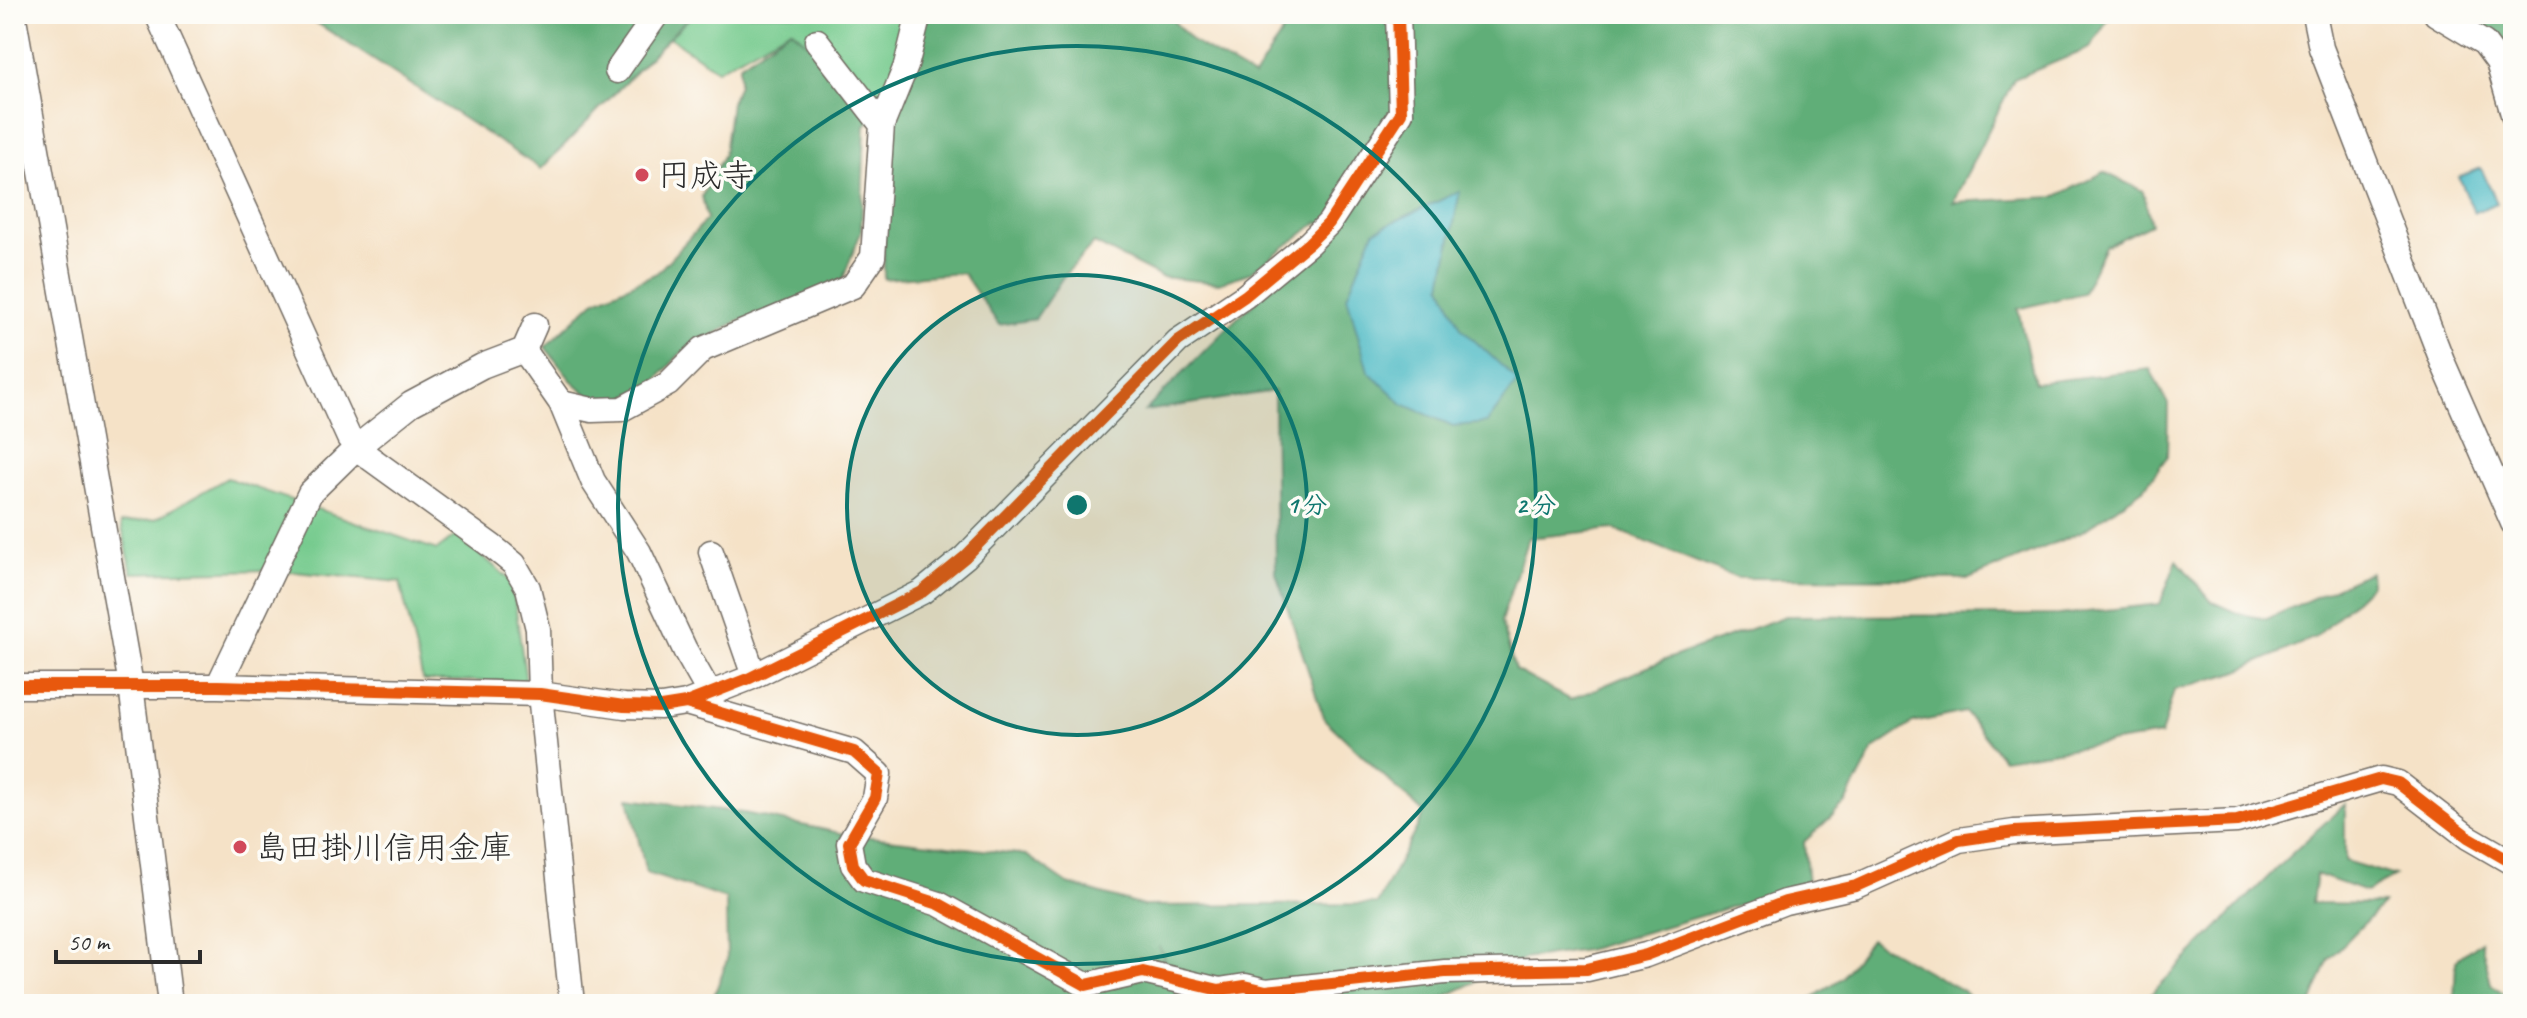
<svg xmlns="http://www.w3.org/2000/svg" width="2527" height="1018" font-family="Caveat,'Klee One',sans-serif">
	<rect width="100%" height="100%" fill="#fdfcf7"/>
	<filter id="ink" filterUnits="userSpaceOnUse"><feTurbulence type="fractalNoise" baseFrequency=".0125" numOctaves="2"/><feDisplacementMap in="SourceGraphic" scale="16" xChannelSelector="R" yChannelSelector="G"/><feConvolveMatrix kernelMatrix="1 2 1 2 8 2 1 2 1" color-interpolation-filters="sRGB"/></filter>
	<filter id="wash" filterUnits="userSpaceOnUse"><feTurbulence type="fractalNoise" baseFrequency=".006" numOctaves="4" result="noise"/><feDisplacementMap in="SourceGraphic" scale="32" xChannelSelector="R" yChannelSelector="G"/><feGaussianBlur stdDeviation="1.8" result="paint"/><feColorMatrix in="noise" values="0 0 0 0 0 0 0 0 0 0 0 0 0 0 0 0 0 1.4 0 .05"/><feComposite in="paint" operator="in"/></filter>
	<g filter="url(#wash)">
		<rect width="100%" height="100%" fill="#f5e2c7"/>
		<!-- green -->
		<path fill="#75ca8d" stroke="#507a5c" stroke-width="2" d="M694,14h215l-27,94 -91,-79 -74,41 -48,-33z
			M227,478l210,72 21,-16 54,48 14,99h-103l-23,-99 -127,-12 -141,3 -11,-50 34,-4z"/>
		<!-- forest -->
		<path fill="#60ae78" stroke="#466c52" stroke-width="2" d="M303,14h389l-151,155z
			M927,14h240l25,27 62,36 40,-63h818l-22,34 -76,31 -61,123 102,-5 49,-25 39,19 8,33 -46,22 -22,47 -65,16 16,74 116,-14 18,35 -1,53 -23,31 -61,43 -114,48 -232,-1 -123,-49 -86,9 -27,83 14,49 55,30 92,-39 124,-45 273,-1 101,-11 17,-44 34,41 29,13 27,5 103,-47 1,12 -55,53 -80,35 -62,18 -13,45 -158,24 -38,-47 -52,11 -39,26 -28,54 -42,39 4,42 -222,66 -62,9 -89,42 -16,3h-237l-23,-58 20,58h-468l16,-44 -1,-61 -80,-26 -17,-75 115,15 101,21 181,21 42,29 75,22 234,-2 47,-90 -100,-95 -48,-146 -2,-182 -129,20 89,-90 95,-86 -10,-13 -70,51 -30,10 -58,-6 -67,-34 -31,34 -28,42 -36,6 -36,-52 -79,6 -2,-118z
			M2463,14h50v59z
			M791,29l91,79 -17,17 -4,107 -19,49 -60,29 -44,11 -58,33 -26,29 -39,19 -27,-7 -17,-15 -26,-33 49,-46 63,-28 50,-54 -5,-23 22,-42 7,-52 8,-17v-20z
			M2345,804v57l50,15 -29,16 -50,-18 -4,29 71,1 -54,55 -18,45h-170l144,-144z
			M1870,939l93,52 12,13h-172l39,-26z
			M2481,941l10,43 22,16v4h-59l2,-44z"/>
		<!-- water -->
		<path fill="#4bb9c4" stroke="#3b7278" stroke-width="2" d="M2481,168l16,35 -23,10 -15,-36z
			M1460,191l-18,94 19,43 57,53 -31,42 -34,3 -50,-22 -35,-33 -21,-75 27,-65z"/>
	</g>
	<g filter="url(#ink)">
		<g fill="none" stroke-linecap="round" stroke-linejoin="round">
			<defs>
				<path id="minor" d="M157,14l192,424 14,15 130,94 21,17 14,24 10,41 2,65 32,310
					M2314,14l7,34 122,315 70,160
					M2436,14l48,29 14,19 15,52
					M14,18l117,667 39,319
					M817,41l65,84
					M617,71l40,-57
					M524,350l37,53 31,7 30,-1 46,-25 35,-35 150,-63 20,-29 9,-132 24,-59 11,-44 -2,-8
					M561,403l32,78 46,71 46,98 25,44
					M711,552l43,124
					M14,686h204l322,8 84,12 37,1 25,-4 64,-25 172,-86 43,-35 213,-216 67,-45 64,-53 20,-20 72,-110 -3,-99
					M218,686l92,-193 47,-46 54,-43 71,-38 42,-16 11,-25
					M686,703l168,49 25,22 -4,24 -26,45 4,22 11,15 75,24 147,81 57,-13 76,18 26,-4 21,5 179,-19 142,-3 59,-14 139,-53 71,-16 103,-46 55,-8 223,-11 144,-42 17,4 70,54 45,26"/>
			</defs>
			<!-- minor casing -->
			<use href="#minor" stroke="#726b62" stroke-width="27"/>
			<!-- minor -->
			<use href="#minor" stroke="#fff" stroke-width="24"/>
			<defs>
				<path id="cycleway" d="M14,686h204l322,8 84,12 37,1 25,-4 64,-25 172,-86 43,-35 213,-216 67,-45 64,-53 20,-20 72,-110 -3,-99
					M686,703l168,49 25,22 -4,24 -26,45 4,22 11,15 75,24 147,81 57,-13 76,18 26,-4 21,5 179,-19 142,-3 59,-14 139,-53 71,-16 103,-46 55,-8 223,-11 144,-42 17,4 70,54 45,26"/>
			</defs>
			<!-- cycleway casing -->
			<use href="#cycleway" stroke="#fdfcf7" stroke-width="17"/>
			<!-- cycleway -->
			<use href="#cycleway" stroke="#e8590c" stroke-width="12"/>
		</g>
	</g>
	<!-- distance rings -->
	<circle cx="1077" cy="505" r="230" fill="#0f766e" fill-opacity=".12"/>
	<g fill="none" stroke="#0f766e" stroke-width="4">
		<circle cx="1077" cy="505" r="230"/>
		<circle cx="1077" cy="505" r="459"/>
	</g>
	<!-- markers -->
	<g fill="#d1495b" stroke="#fdfcf7" stroke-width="3">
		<circle cx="642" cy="175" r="8"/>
		<circle cx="240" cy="847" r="8"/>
	</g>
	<g text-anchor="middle" stroke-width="7" stroke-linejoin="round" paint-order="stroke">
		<!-- poi labels -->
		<g font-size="32" fill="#2b2b2b" stroke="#fdfcf7" text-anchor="start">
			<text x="658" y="186">円成寺</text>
			<text x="256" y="858">島田掛川信用金庫</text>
		</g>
	</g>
	<circle cx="1077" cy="505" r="12" fill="#0f766e" stroke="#fdfcf7" stroke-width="4"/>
	<g font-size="24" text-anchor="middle" font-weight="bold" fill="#0f766e" stroke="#fdfcf7" stroke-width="7" stroke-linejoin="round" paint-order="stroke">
		<text x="1307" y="513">1 分</text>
		<text x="1536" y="513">2 分</text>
	</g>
	<!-- margin -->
	<rect width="2527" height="1018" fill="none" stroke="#fdfcf7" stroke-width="48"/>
	<!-- scale -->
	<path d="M56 950v12h144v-12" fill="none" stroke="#2b2b2b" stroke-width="4"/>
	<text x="68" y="950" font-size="24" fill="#2b2b2b" stroke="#fdfcf7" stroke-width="6" paint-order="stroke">50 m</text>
</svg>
